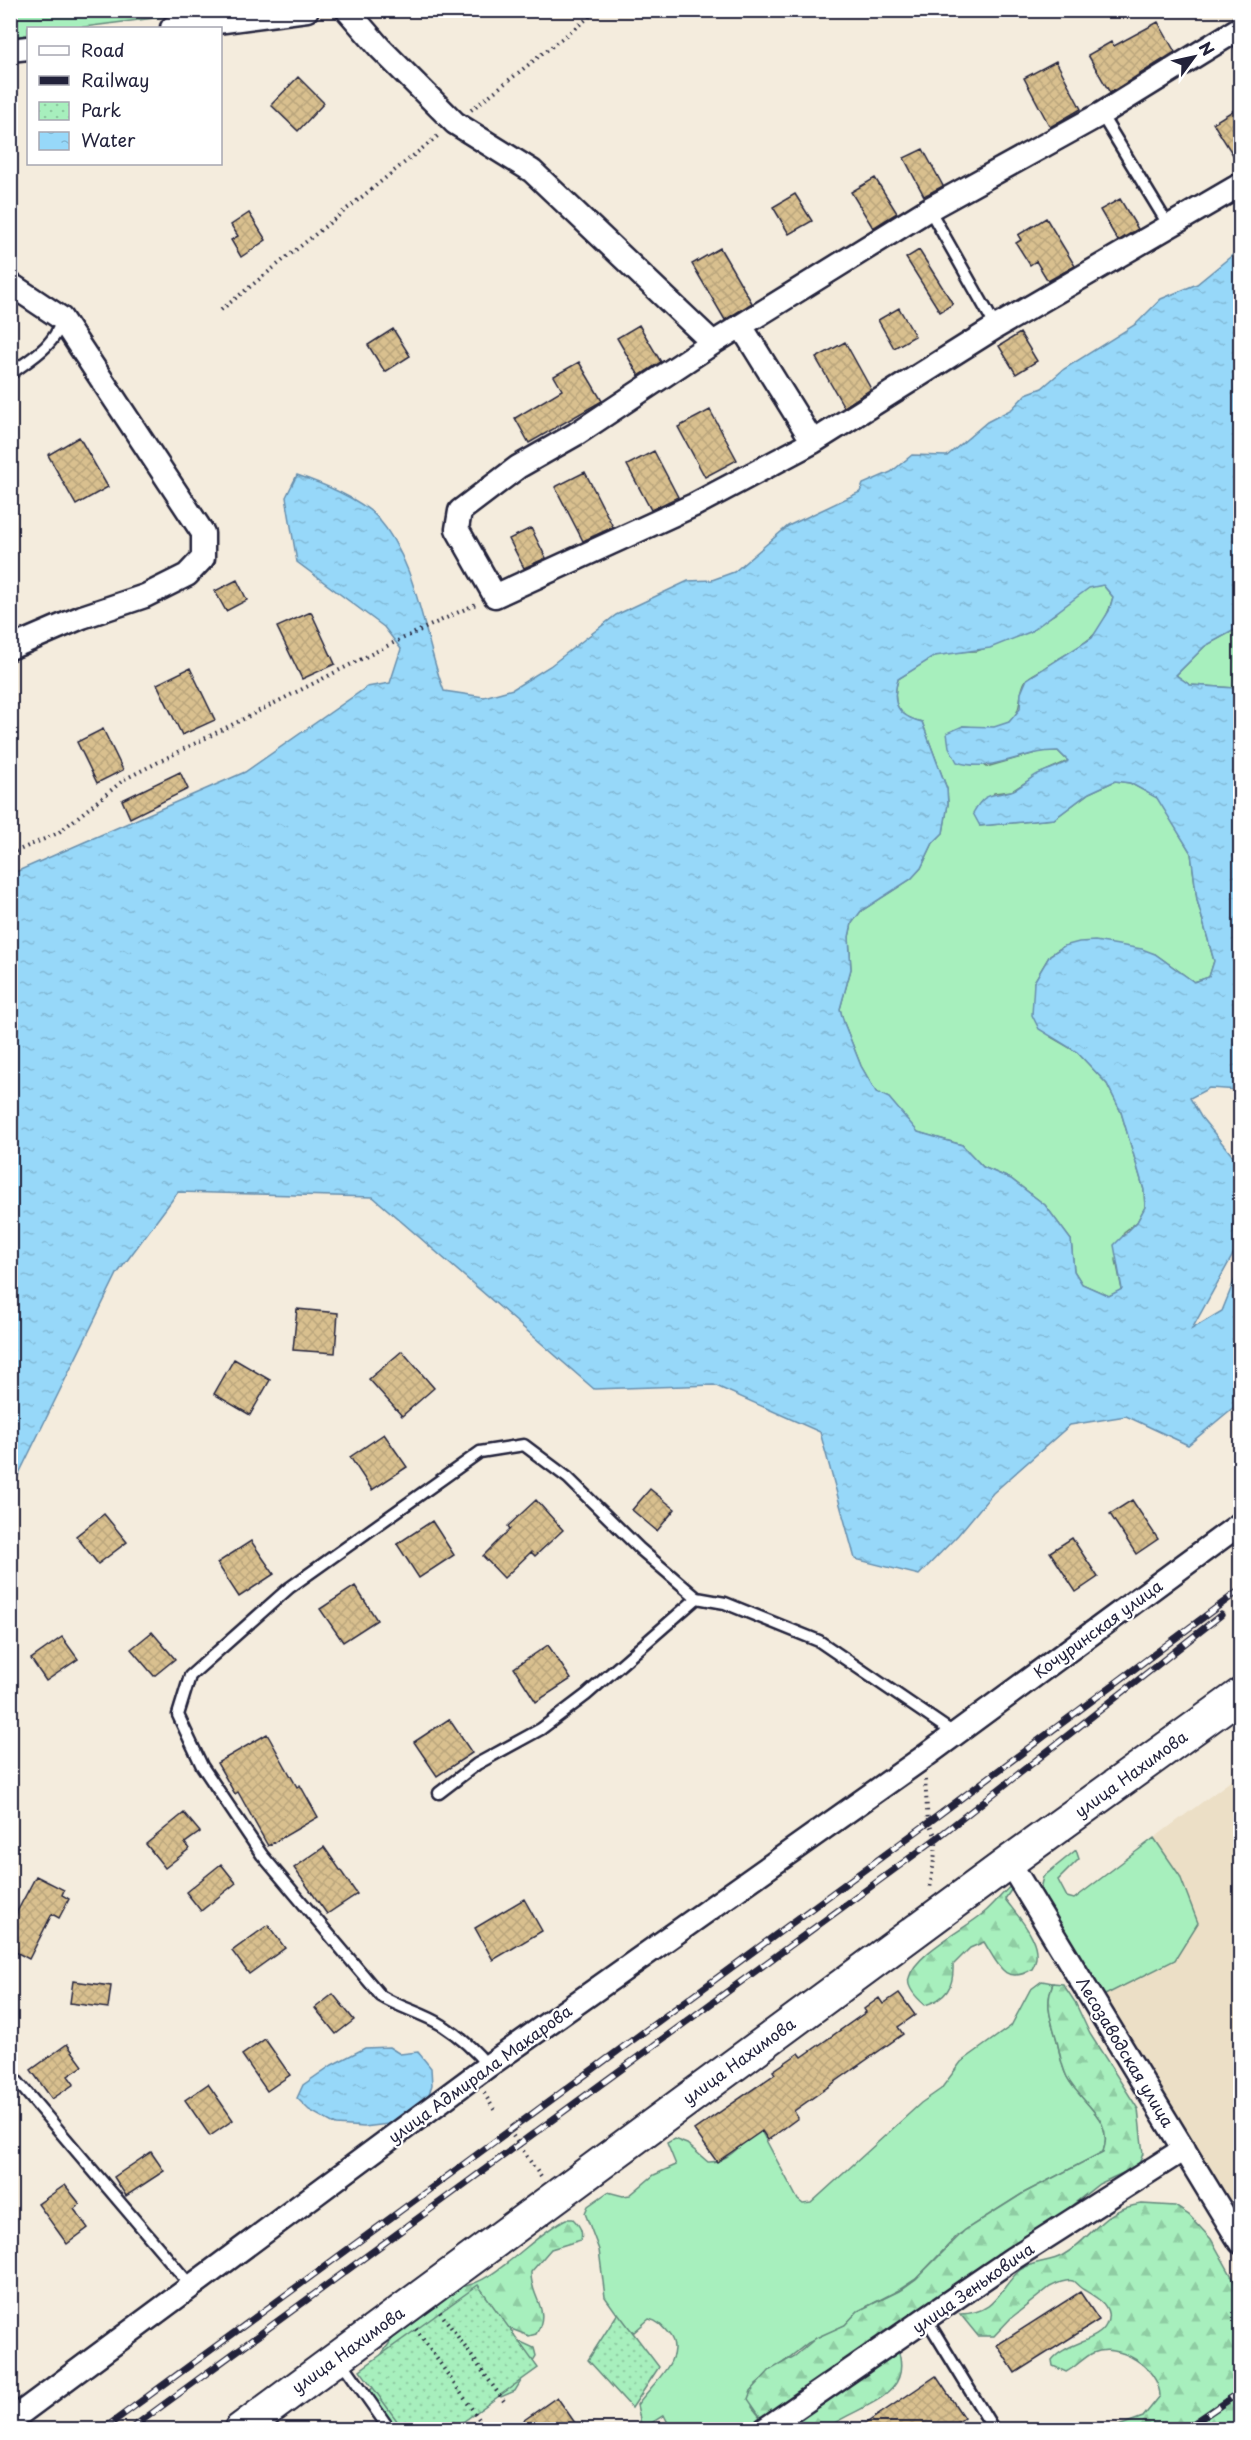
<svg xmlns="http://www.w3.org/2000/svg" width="1251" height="2440" font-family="'Playpen Sans',sans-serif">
	<defs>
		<pattern id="forest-firs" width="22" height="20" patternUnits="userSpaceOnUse" patternTransform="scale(1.5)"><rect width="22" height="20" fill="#a7efbd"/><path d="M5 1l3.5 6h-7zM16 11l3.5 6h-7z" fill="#8fcda3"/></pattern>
		<pattern id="park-dots" width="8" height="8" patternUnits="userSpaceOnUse" patternTransform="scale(1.5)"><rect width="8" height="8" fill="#a7efbd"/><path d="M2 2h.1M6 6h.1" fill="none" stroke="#8fcda3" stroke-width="1.8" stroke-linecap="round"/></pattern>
		<pattern id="water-ripples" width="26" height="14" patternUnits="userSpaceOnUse" patternTransform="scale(1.5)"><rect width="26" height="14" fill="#97d8f9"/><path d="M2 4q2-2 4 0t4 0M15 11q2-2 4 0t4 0" fill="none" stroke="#82b9d6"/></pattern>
		<pattern id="building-cross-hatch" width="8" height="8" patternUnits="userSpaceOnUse" patternTransform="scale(1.5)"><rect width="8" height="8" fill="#d9c08f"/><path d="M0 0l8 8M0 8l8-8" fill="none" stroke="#baa57c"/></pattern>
	</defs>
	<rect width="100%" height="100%" fill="#f4ecdd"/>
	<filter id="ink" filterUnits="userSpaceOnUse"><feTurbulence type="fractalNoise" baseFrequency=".0167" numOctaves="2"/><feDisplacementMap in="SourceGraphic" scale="12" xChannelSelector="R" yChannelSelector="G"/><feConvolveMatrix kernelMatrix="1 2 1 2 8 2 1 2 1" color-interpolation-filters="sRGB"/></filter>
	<g filter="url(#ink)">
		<!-- built -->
		<path fill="#ecdfc6" d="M1240,1774v453l-137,-231 72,-35 5,-85 -26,-38z"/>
		<!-- green -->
		<path fill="#a7efbd" stroke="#64887c" stroke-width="1.5" d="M10,11l1,-1 198,1 -133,17h-48v7l-17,2z
			M1103,585l10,12c-12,48 -37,48 -72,73 -5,3 -12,6 -15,10 -9,14 -2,31 -17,42 -13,9 -31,5 -46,4l23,41 57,-16h15l10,10 -29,13 -27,17 -18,2 -14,33 74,-7 35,-26 26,-12 15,2 28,15 33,55 6,47 17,61 -5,16 -15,5 -39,-28 -43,-9 -48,1 -14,9 -16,27 17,55 26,15 30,32 14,28 23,78 1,17 -8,15 -13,10 -8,28 6,30 -13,6 -27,-12 -8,-13 -3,-31 -26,-35 -34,-26 -28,-12 -21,-22 -45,-13 -28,-34 -13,-6 -15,-26 -17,-43 -4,-14 11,-40 -2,-32 3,-14 9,-12 50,-32 10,-11 12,-25 10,-10 5,-29 -1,-15 -25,-67c-25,-6 -31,-19 -24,-43l36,-23 14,-4 29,-1 39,-14 39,-23 10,-11 24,-16z
			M1240,627v67l-5,-6 -45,-3 -14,-10 29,-29z
			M1154,1838l26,38 18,47 -23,37 -72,36 -63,-107 3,-12 33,-27 3,9 -21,21 9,17 7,2z
			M1042,1981l11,2c-8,20 -3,34 3,54 4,14 4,26 11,40 14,27 48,42 36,75l-81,42 -49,31 -16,11 -41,43 -17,11 -41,21 -13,14 -37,18 -52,41 -4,23 12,15c-13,8 -38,13 -51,3l-15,4h-27l-7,-14 -22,14 -5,-24c13,-20 52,-48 31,-72 -6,-7 -10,-12 -19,-14l-15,13 -7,-4 -22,-31 -6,-47 -14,-37 3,-7 20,-14 15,4 7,-1 24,-20 22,-10 -9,-22 7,-4 13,5 21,18c20,1 37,-21 51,-35l39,73 5,4 8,-1 110,-100 20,-14 20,-27 50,-36 19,-36z"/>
		<!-- forest -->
		<path fill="url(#forest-firs)" stroke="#64887c" stroke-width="1.5" d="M1019,1878l-14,21c13,18 42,46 27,70 -28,18 -35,-7 -48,-27l-14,6 -17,17c1,22 -7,34 -28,40 -7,-6 -19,-17 -16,-27 6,-25 58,-50 77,-67 11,-10 21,-23 33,-33z
			M1053,1983l10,1 12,18 15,32 48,75 5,45 -5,12 -39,18 -72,57 -58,32 -72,74c18,48 -31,56 -64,77l-2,5h-65l-2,-7 -16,-23 3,-8 19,-21 25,-14 21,-18 29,-13 13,-14 41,-20 17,-12 49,-49 57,-36 81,-42c12,-33 -22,-48 -36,-75 -7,-14 -7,-26 -11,-40 -6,-20 -11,-33 -3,-54z
			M1142,2204l33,2 14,9 22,24 29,52v138h-130l33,-12 17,-21c-1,-29 -42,-54 -67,-43 -9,4 -17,14 -27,19l-13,-6 -1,-6c13,-17 47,-19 54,-35 9,-18 -10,-28 -22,-35 -4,-2 -8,-7 -11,-9 -7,-2 -17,3 -23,6l-39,31 -17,18h-16l-18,-22c38,-1 38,-25 60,-44 13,-10 30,-7 43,-15 32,-18 37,-46 79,-51z
			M566,2219h7c7,7 10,12 8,21l-30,9 -20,23c-1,27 21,36 5,62l-7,2 -23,-9 9,17 6,-2 13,6 2,8 -21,35 -14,6 -8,-4 -79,36h-31l-11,-13 -6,-19 7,-10 8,-32 19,-27 58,-41c35,-1 76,-53 108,-68z"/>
		<!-- park -->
		<path fill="url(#park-dots)" stroke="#64887c" stroke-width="1.5" d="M478,2285l60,83 -85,61h-50l-43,-59z
			M618,2313l41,54 -27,41 -44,-48z"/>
		<!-- water -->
		<path fill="url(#water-ripples)" stroke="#688fad" stroke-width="1.5" fill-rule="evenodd" d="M1240,249v378l-35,19 -29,29 14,10 45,3 5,6v396l-31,-2 -19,10 11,19 39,48v77l-48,87 30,-18 13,-32 5,-3v126l-52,43 -62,-29 -56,9 -77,68 -35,42 -39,40 -64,-16 -35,-127 -106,-47 -120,4 -221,-192 -195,-5 -61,82 -106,216v-616l234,-102 122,-85 23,-4 11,-34 -17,-22 -87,-65 -11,-65 11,-22c24,8 63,24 80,42 41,46 46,119 67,174l40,6 29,-8 37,-23 66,-51 72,-34 24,-1 22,-8 54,-46 72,-34 3,-8 28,-12 21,-17 35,1 40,-34 25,-13 14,-15 16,-6 22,-19 72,-45 25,-25 36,-15zM1103,585l10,12 -4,14 -17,27 -65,41 -6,14 -1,16 -11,13 -15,5 -31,-1 -16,7 2,14 8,15c36,12 65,-12 101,-11l10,10c-9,6 -19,8 -30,13 -9,4 -18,15 -27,17 -21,6 -26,0 -38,22l7,13 74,-7 35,-26 26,-12 15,2 27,15 34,55 6,47 17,61 -5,16 -15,5 -39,-28 -13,-5 -47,-8 -16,1 -15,4 -14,9 -16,27 -2,33 7,14 38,23 30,32 14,28 23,78 1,17 -8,15 -23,23 8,44 -13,7 -27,-12 -8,-13 -3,-31 -26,-35 -34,-26 -28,-12 -21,-22 -44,-13 -29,-34 -13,-6 -15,-26 -17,-43 -4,-14 11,-40 -2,-32 3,-14 9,-12 50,-32 10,-11 12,-25 10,-10 5,-29 -1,-15 -25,-67c-25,-6 -31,-19 -24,-43l37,-23 55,-8 40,-16 59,-44z
			M389,2047l11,7 18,-2 13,16 1,17 -6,18 -21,19 -41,5 -28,-2 -27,-15 -12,-12 6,-13 29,-20 33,-17z"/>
		<!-- building -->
		<path fill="url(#building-cross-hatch)" stroke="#22223b" stroke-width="1.5" d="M1158,22l17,30 -65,41 -22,-38 23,-13 3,4z
			M1056,61l25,48 -31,18 -26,-49z
			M298,77l26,26 -26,28 -27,-26z
			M1234,110l6,11v45l-27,-43z
			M923,149l20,37 -19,10 -20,-38z
			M875,178l22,35 -24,15 -22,-36z
			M795,194l17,27 -23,13 -16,-27z
			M1120,199l18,30 -20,12 -18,-31z
			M249,213l17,27 -25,17 -10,-17 7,-4 -7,-11z
			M1046,218l29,48 -27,15 -12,-20 -6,4 -14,-22 5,-3 -3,-5z
			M720,248l32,55 -27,17 -33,-56z
			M919,250l34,54 -13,8 -34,-54z
			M899,308l16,28 -21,12 -16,-28z
			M639,325l22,37 -22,14 -22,-38z
			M393,329l17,27 -25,16 -17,-27z
			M1020,333l17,28 -21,13 -17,-28z
			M845,342l26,47 -27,18 -28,-49z
			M579,362l23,39 -73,42 -14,-25 47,-28 -8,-14z
			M710,410l27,50 -32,17 -27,-50z
			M79,437l29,50 -32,18 -28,-50z
			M654,451l24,46 -27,13 -24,-45z
			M585,472l28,55 -30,14 -28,-54z
			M531,528l15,30 -22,10 -15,-29z
			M237,580l10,20 -21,11 -11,-20z
			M311,612l24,52 -33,15 -25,-52z
			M190,668l25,52 -33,15 -25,-51z
			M103,729l20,41 -26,13 -20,-41z
			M180,772l8,17 -58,29 -8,-18z
			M297,1309l41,4 -3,40 -42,-3z
			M402,1351l32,37 -32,28 -33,-37z
			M234,1359l36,21 -20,35 -36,-21z
			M384,1434l23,33 -35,23 -22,-33z
			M650,1489l25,20 -18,22 -25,-21z
			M536,1500l27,30 -28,26 -4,-4 -27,26 -21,-22 27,-27 -2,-3z
			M1132,1500l26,39 -22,15 -26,-40z
			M104,1514l23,28 -29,22 -22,-28z
			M432,1521l22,34 -35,23 -22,-34z
			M1072,1538l26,39 -22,15 -26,-40z
			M251,1541l23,33 -35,23 -22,-34z
			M355,1586l22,34 -34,22 -23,-33z
			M152,1632l23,27 -21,17 -23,-27z
			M62,1637l16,22 -32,22 -15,-22z
			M548,1645l23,34 -35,23 -22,-34z
			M449,1719l23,34 -35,23 -23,-34z
			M267,1734l30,53 3,-2 18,32 -50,29 -30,-54 -3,2 -18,-31z
			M184,1813l16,19 -15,11 4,6 -24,19 -19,-24z
			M324,1847l33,47 -30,20 -33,-46z
			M221,1864l15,19 -35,28 -15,-19z
			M36,1876l28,14 -2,5 7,4 -10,19 -7,-4 -23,45 -19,-10v-24z
			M524,1899l18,32 -49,29 -18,-32z
			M268,1925l17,23 -36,26 -17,-23z
			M73,1981l38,5 -3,22 -38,-5z
			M899,1993l16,22 -17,12 5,7 -109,77 4,7 -30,22 -6,-9 -45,31 -23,-32 81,-56 -2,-3 26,-18 3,4 64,-45 -2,-3 15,-11 4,6z
			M333,1994l21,26 -18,14 -21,-26z
			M265,2039l25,36 -23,16 -25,-36z
			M67,2044l16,22 -15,10 6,8 -22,15 -21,-29z
			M208,2084l25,36 -23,16 -25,-36z
			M151,2152l13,19 -38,25 -12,-19z
			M65,2185l15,19 -6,5 14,19 -21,16 -29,-40z
			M1080,2292l19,28 -84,53 -18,-28z
			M936,2376l28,42 -18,12h-90z
			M557,2397l23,33h-70z"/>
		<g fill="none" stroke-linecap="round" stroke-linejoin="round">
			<defs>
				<path id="lane" d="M1101,114l68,112
					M929,209l67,118
					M10,374c20,-15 45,-28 51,-53
					M439,1793l38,-29 64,-35 45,-34 111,-97 28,5 94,38 136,93
					M488,2066c-13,-16 -29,-30 -46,-41 -19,-12 -42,-17 -61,-29l-119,-141 -60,-89 -24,-51 12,-39 99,-88 191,-136 44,-7 44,33 72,71 57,49
					M10,2073l182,214
					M927,2320l67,110
					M340,2359l50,71"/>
				<path id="street" d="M347,10l33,38 75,75 77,48 181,172
					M172,28l135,-18
					M1240,28l-139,86 -172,95 -216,134 -137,91 -58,33 -58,44 -3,18 38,67 199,-91 119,-63 183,-115 244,-142
					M10,50l18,-2
					M10,284l51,34 142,215v25l-16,17 -42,21 -63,21 -72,31
					M741,326l72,116
					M1009,1862l231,380
					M10,2421l478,-355 436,-309 316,-233
					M764,2430l248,-171 172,-110"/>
				<path id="secondary" d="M240,2430l769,-568 231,-167"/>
			</defs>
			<!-- lane casing -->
			<use href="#lane" stroke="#22223b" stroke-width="15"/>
			<!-- street casing -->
			<use href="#street" stroke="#22223b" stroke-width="27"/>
			<!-- secondary casing -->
			<use href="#secondary" stroke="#22223b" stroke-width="36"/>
			<!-- path -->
			<path stroke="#22223b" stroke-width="4" stroke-dasharray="1.5 4.5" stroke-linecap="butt" d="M471,110l127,-100
				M221,310l218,-175
				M10,854l48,-21 67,-54 266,-135 85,-40
				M925,1780l3,43 9,15 -7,51
				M484,2093l11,18
				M513,2136l28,41
				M440,2312l66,92
				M416,2329l65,93"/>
			<!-- lane -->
			<use href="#lane" stroke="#fff" stroke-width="10"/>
			<!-- street -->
			<use href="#street" stroke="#fff" stroke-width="22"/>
			<!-- secondary -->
			<use href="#secondary" stroke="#fff" stroke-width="32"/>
			<defs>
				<path id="rail" d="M102,2430l826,-607 312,-233
					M129,2430l808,-592 284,-223
					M1184,2430l56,-38"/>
			</defs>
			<!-- rail casing -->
			<use href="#rail" stroke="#22223b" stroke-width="7"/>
			<!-- rail -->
			<use href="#rail" stroke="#fff" stroke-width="4.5" stroke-dasharray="14" stroke-linecap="butt"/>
		</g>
	</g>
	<g text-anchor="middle" stroke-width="4.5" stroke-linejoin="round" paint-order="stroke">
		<!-- street labels -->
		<g font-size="16" fill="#22223b" stroke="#fff">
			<text transform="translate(1098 1629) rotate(-36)" y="6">Кочуринская улица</text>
			<text transform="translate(1131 1774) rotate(-36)" y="6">улица Нахимова</text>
			<text transform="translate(1125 2052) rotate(59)" y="6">Лесозаводская улица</text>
			<text transform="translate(739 2061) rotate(-36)" y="6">улица Нахимова</text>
			<text transform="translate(480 2074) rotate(-36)" y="6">улица Адмирала Макарова</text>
			<text transform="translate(973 2288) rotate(-35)" y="6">улица Зеньковича</text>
			<text transform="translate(348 2350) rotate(-36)" y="6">улица Нахимова</text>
		</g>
	</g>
	<!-- margin -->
	<rect width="1251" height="2440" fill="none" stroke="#fff" stroke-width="36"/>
	<rect x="18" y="18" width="1215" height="2404" fill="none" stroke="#22223b" stroke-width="2" filter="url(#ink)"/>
	<!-- legend -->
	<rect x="27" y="27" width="195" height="138" fill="#ffffff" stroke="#a7a7b1" stroke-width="1.5"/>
	<rect x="39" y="46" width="30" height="9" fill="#ffffff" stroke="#a7a7b1" stroke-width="1.5"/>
	<text x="81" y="57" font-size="18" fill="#22223b">Road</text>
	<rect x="39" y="76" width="30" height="9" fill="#22223b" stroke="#a7a7b1" stroke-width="1.5"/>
	<text x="81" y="87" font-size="18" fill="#22223b">Railway</text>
	<rect x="39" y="102" width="30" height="18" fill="url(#park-dots)" stroke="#a7a7b1" stroke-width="1.5"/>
	<text x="81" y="117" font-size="18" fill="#22223b">Park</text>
	<rect x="39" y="132" width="30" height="18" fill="url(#water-ripples)" stroke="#a7a7b1" stroke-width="1.5"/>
	<text x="81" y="147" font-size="18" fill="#22223b">Water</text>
	<!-- north arrow -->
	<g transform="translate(1194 57) rotate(57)" stroke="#ffffff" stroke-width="4.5" paint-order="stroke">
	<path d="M0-4.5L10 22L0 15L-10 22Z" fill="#22223b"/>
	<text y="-9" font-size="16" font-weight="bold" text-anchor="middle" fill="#22223b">N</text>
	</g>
</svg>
